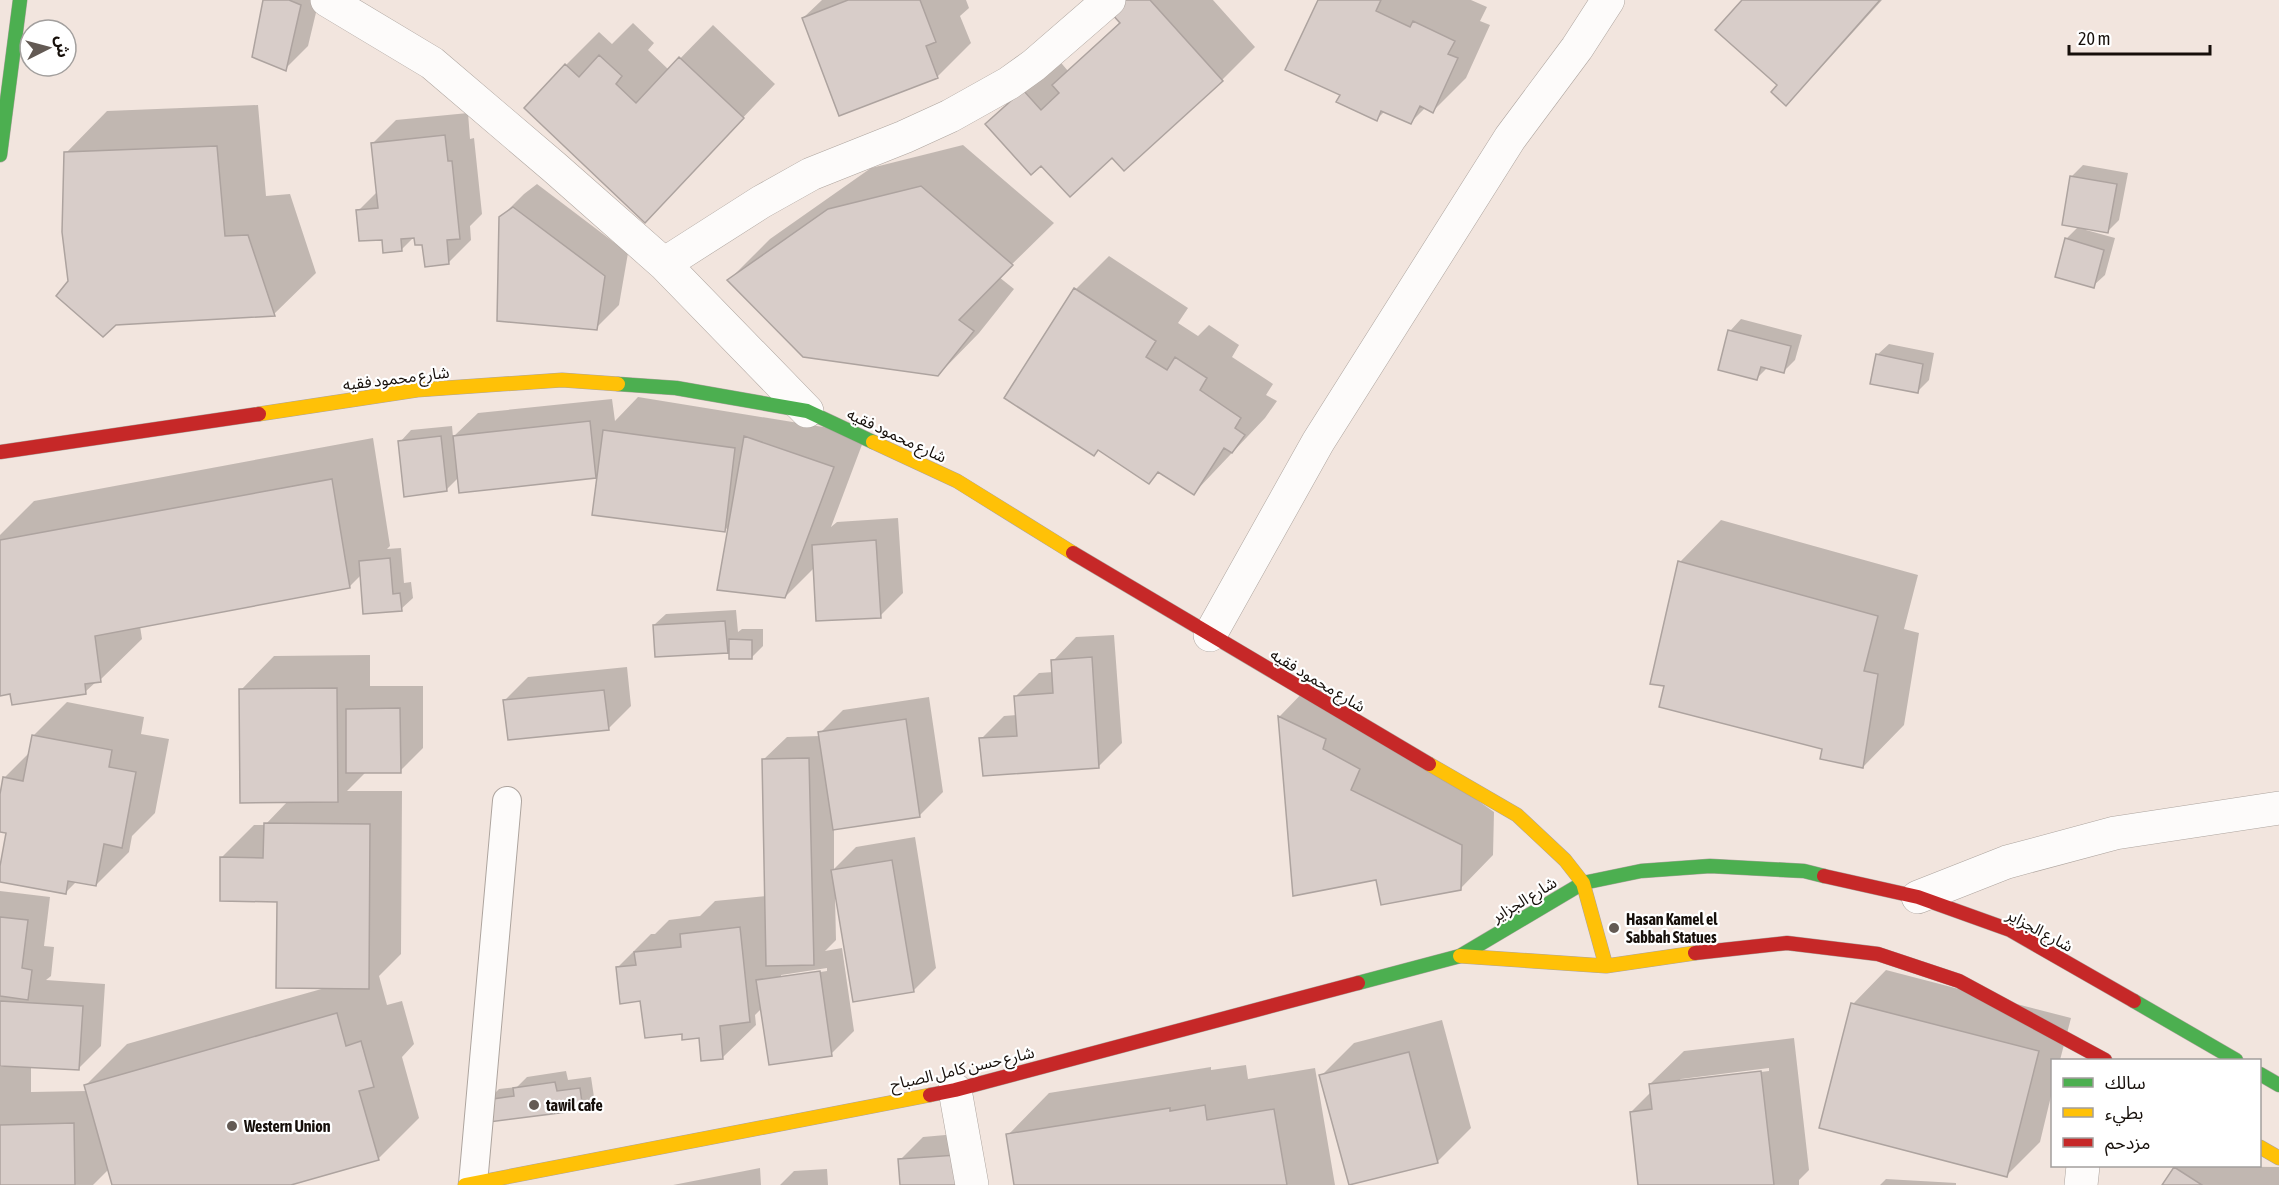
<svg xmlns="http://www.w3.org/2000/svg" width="2279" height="1185" font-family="'Asap Condensed','Noto Sans Arabic',sans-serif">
	<rect width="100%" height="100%" fill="#f2e5de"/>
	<!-- shadow -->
	<path fill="#0003" fill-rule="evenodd" d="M264,0h55l-11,46 -23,23z
		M822,0h144l3,8 -9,8 11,27 -33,33 -98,38 -37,-96z
		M1126,0h87l42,47 -33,33 -98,89 -12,-13 -71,8 -54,-39 70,-67 11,13 53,-50z
		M1320,0h151l16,7 -7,14 10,4 -24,53 -33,33 -7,-4 -15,15 -26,-11 -8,8 -35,-25z
		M1744,0h138l-64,71 -32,33z
		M633,23l21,20 -6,7 21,20 44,-45 62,59 -130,137 -79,-156 33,-33 13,12z
		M258,105l8,91 24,-2 26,79 -42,41 -208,-161 41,-42z
		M468,113l2,26 4,-1 8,76 -12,12 1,14 -23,23 -33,-27 -14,14 -18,-12 -25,-27 20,-20 -5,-48 23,-23z
		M963,145l91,78 -55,54 15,12 -35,44 -41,42 -209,-95 41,-41 101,-71z
		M2083,165l45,8 -9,47 -12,12 -21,-4v2l29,8 -10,37 -12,11 -27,-47 13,-13 -15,-2 8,-48z
		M537,184l91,69 -9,52 -23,23 -95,-111 23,-23z
		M1109,256l79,52 -10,15 20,13 11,-11 30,20 -7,12 41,27 -7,11 11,6 -12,17 -71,75 -34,-22 -11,11 -49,-33 -6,6 -18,-166z
		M1741,319l61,16 -7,25 -11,11 -16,-4 -11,11 -27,-47z
		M1889,344l45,9 -5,27 -11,11 -41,-36z
		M638,397l228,37 -35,93 6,-5 61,-4 5,75 -23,23 -65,-49 -30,30 -55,-72 -6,6 -125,-58 -4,4h-136l-13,13 -46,-48 11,-12 41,-4 1,11 25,-24 134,-14 3,22z
		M373,438l17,108 -3,3 14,-1 3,35 7,-1 2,16 -12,11 -40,-34 -12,12 -209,39 2,13 -42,41 -3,1 -12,11 -85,3v-160l34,-34z
		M1721,520l197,55 -14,54 15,4 -15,92 -41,42 -39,-19 -144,-186z
		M736,610l2,22 4,-3h21v17l-11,11 -22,-9 -3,3 -73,-26 12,-11z
		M1114,635l8,108 -23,23 -118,-27 23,-23 13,-1 -1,-19 23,-23 14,-1v-11l23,-24z
		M370,655v31h53v62l-23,23 -34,1 -19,19h55l-1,163 -22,22 8,29 15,-4 12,43 -12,13 17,61 -41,41 -93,26h-171l-5,-16 -16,16h-93v-118h5v-3h-5v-173l50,6 -6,49 10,1 -3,29 -5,4 59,4 -4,62 -23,23 -47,-3v26l56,-1 -1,-6 41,-41 198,-56 -46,-88 -58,-42 33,-33h11l23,-24 -47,-111 33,-34z
		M627,667l4,39 -23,23 -103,-29 23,-23z
		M1312,683l182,129 -1,43 -33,34 -83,-11 -83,16 -14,-178z
		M929,697l14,95 -23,23 -86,13v41l22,-22 59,-10 21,131 -23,23 -76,-95h-2l1,44 -11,11 17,-3 12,83 -23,23 -69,-46 -7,7 1,10 -34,33 -22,-22 -17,-4 -41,-33 -24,-32 33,-33h4l14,-14 31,-4 15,-15 51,-5 -3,-136 24,-23 33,-1v-3l23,-23zM827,968v3l-46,7v-3z
		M67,702l77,15 -3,17 28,5 -14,74 -23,23 -3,16 -33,33 -19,-4 -12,12 -65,-13 8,-48 -8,-1v-30l5,-24 25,-25 4,-17z
		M1886,970l185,48 -11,42h-8v32l-12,50 -33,33 -154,-171z
		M1442,1020l29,108 -34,34 -116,-86 33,-33z
		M1794,1038l15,132 -10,10v5h-159l-9,-73 20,-20 -1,-8 34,-33zM1769,1068v3l-92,11 4,-3z
		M1246,1065l2,14 67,-11 20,117h-319l-8,-50 41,-42 162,-26v3z
		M566,1071l2,9 23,-3 3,20 -12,11 -95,-7 12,-12 18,-2 10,-10z
		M979,1132l4,53h-82l-1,-25 23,-23z
		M2177,1166l102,1v18h-115z
		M760,1168l1,17h-88z
		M827,1169l1,16h-48l14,-14z
		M1886,1179l70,4v2h-76z"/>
	<!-- building -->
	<path fill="#d8cdc9" stroke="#ada39f" stroke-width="1.5" d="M263,0h26l12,5 -15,66 -34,-14z
		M848,0h72l16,42 -10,4 12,32 -99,38 -37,-98z
		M1126,0h24l73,81 -99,90 -12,-13 -42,39 -29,-31 -10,9 -46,-51 38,-34 18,20 18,-17 -7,-8 68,-62 -9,-10z
		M1318,0h63l-5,11 34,16 3,-6 42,20 -7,13 10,4 -25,55 -13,-7 -9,18 -30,-13 -4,10 -41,-19 4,-7 -55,-25z
		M1742,0h138l-94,106 -15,-14 6,-7 -62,-55z
		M599,55l23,21 -6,8 20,19 43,-46 65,61 -99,105 -121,-115 41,-44 14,13z
		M445,135l3,26h4l8,78 -13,1 2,24 -24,3 -3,-22h-7l-1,-7 -13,1 1,12 -19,2 -1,-13 -23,1 -3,-31 22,-2 -7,-65z
		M217,146l8,90 23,-1 27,81 -159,9 -13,12 -47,-41 12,-15 -6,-49 2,-80z
		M2070,176l47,8 -9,49 -46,-8z
		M921,186l92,79 -54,55 15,11 -36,45 -135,-19 -76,-77 101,-71z
		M513,207l92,69 -8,54 -100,-9 2,-104z
		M2065,238l39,12 -10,38 -39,-11z
		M1074,288l82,53 -10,16 21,13 8,-13 32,21 -7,12 41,28 -6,10 10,7 -13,18 -8,-5 -30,47 -36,-23 -9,12 -51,-34 -4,6 -90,-58z
		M1728,330l63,16 -7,27 -23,-6 -4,13 -39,-10z
		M1876,354l47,10 -5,29 -48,-9z
		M590,421l6,57 -137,15 -6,-57z
		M603,430l132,18 -10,84 -133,-17z
		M441,436l6,55 -43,6 -6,-56z
		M744,436l90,31 -49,131 -68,-8z
		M332,479l18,109 -255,48 6,46 -16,2 1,10 -74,11 -2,-11 -10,2v-156z
		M876,540l5,78 -65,3 -4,-76z
		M390,558l3,36 7,-1 2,18 -39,3 -4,-53z
		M1678,561l200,55 -14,55 14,3 -15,94 -43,-9 2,-10 -163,-42 5,-21 -14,-2z
		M725,621l3,32 -73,4 -2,-32z
		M729,639l23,1v19h-23z
		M1092,657l7,111 -116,8 -4,-38 38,-2 -3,-40 39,-3 -2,-33z
		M337,688l1,114 -98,1 -1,-114z
		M604,690l5,40 -101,10 -5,-40z
		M400,708l1,65h-55v-64z
		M1278,716l48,23 -3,10 37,20 -9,21 111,55 -1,45 -80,15 -5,-25 -83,16z
		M906,719l14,98 -87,13 -15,-98z
		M32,735l80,15 -3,17 27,5 -14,76 -18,-4 -8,42 -28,-5 -2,13 -66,-12v-16l6,-33 -6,-1v-38l3,-17 20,4z
		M809,758l5,207 -48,1 -4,-207z
		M264,823l106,1 -1,165 -93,-1 1,-86 -57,-1v-44l43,1z
		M892,860l22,132 -61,10 -22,-132z
		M0,917l28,3 -6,48 10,2 -4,30 -28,-4z
		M740,927l10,95 -30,4 3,33 -22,2 -2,-23 -17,2v-6l-37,4 -5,-37 -20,3 -4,-37 20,-2 -2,-13 47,-5 -1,-13z
		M820,971l12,85 -63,9 -13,-85z
		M0,1001l83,5 -4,64 -79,-4z
		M1851,1003l188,48 -32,126 -188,-49z
		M337,1013l9,33 15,-5 13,46 -15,4 20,69 -88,25h-179l-28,-100z
		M1409,1052l29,111 -89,22 -30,-110z
		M1761,1071l13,114h-136l-8,-73 22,-3 -3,-25z
		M555,1082l2,9 23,-3 3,22 -94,12 -3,-22 28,-4 -1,-8z
		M1205,1105l2,15 67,-11 13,76h-273l-8,-51 164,-26v3z
		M74,1123l1,62h-75v-60z
		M957,1155l2,30h-59l-2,-26z
		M2174,1167l28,18h-40z"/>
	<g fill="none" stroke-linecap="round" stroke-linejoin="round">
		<defs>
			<path id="lane" d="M473,1184l34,-383"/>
			<path id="street" d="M327,0l105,63 122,104 110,97 143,147
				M664,264l97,-62 50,-28 93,-37 46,-21 59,-33 25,-18 75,-65
				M1210,635l108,-193 192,-304 67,-90 31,-48
				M1918,897l89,-35 108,-29 164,-25
				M955,1090l17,95
				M2081,1185l2,-19"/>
			<path id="fast" d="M0,155l20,-155
				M618,384l58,4 131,23 66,31
				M1358,983l102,-27 123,-73 58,-12 69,-5 94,5 20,5
				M2134,1001l102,59
				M2260,1074l19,11"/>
			<path id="slow" d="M259,414l158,-24 145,-10 56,4
				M873,442l84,39 116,72
				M1429,764l88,51 48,45 18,23 23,83
				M1460,956l146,10 89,-13
				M2260,1147l19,11
				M465,1185l465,-90"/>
			<path id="jam" d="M0,452l259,-38
				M1073,553l356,211
				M1824,876l94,21 92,33 124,71
				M1695,953l92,-10 91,11 81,27 146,79
				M930,1095l25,-5 403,-107"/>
		</defs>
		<!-- lane casing -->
		<use href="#lane" stroke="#ada49e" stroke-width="30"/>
		<!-- street casing -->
		<use href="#street" stroke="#ada49e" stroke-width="34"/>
		<!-- fast casing -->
		<use href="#fast" stroke="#ada49e" stroke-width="15"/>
		<!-- slow casing -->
		<use href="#slow" stroke="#ada49e" stroke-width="15"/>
		<!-- jam casing -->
		<use href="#jam" stroke="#ada49e" stroke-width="15"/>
		<!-- lane -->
		<use href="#lane" stroke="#fdfbfa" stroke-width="28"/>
		<!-- street -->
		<use href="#street" stroke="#fdfbfa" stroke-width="33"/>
		<!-- fast -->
		<use href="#fast" stroke="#4caf50" stroke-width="14"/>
		<!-- slow -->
		<use href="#slow" stroke="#ffc107" stroke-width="14"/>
		<!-- jam -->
		<use href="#jam" stroke="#c62828" stroke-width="14"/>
	</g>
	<!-- markers -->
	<g fill="#635a54" stroke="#fff" stroke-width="2">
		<circle cx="1614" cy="928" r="6"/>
		<circle cx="534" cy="1105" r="6"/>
		<circle cx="232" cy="1126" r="6"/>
	</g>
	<g text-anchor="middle" stroke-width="4.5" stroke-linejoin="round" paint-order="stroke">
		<!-- street labels -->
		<g font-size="16" fill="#160f0a" stroke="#fff">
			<text transform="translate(396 378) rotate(-7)" y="6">شارع محمود فقيه</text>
			<text transform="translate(897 435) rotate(25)" y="6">شارع محمود فقيه</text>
			<text transform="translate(1318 680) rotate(31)" y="6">شارع محمود فقيه</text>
			<text transform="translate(1524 899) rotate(-31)" y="6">شارع الجزاير</text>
			<text transform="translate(2040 930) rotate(28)" y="6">شارع الجزاير</text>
			<text transform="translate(962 1068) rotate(-13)" y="6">شارع حسن كامل الصباح</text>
		</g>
		<!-- poi labels -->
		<g font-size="16" font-weight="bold" fill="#160f0a" stroke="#fff" text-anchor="start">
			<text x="1626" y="925">Hasan Kamel el<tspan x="1626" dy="18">Sabbah Statues</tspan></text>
			<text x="546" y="1111">tawil cafe</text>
			<text x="244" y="1132">Western Union</text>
		</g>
	</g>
	<!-- legend -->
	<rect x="2051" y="1059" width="210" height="108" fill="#ffffff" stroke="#a29f9d" stroke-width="1.5"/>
	<rect x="2063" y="1078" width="30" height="9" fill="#4caf50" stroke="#a29f9d" stroke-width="1.5"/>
	<text x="2105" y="1089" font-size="18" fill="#160f0a">سالك</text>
	<rect x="2063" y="1108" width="30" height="9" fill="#ffc107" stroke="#a29f9d" stroke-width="1.5"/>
	<text x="2105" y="1119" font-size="18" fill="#160f0a">بطيء</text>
	<rect x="2063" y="1138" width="30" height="9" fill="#c62828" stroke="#a29f9d" stroke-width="1.5"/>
	<text x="2105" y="1149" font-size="18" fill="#160f0a">مزدحم</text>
	<!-- north arrow -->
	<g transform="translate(48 48) rotate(84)"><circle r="28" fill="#ffffff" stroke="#a29f9d" stroke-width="1.5"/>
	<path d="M0-4.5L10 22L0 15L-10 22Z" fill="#635a54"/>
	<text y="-9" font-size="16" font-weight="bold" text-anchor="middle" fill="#160f0a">ش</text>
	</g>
	<!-- scale -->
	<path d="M2069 45v9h141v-9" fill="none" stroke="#160f0a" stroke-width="3"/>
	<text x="2078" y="45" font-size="18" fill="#160f0a" stroke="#ffffff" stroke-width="4.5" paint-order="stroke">20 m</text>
</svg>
